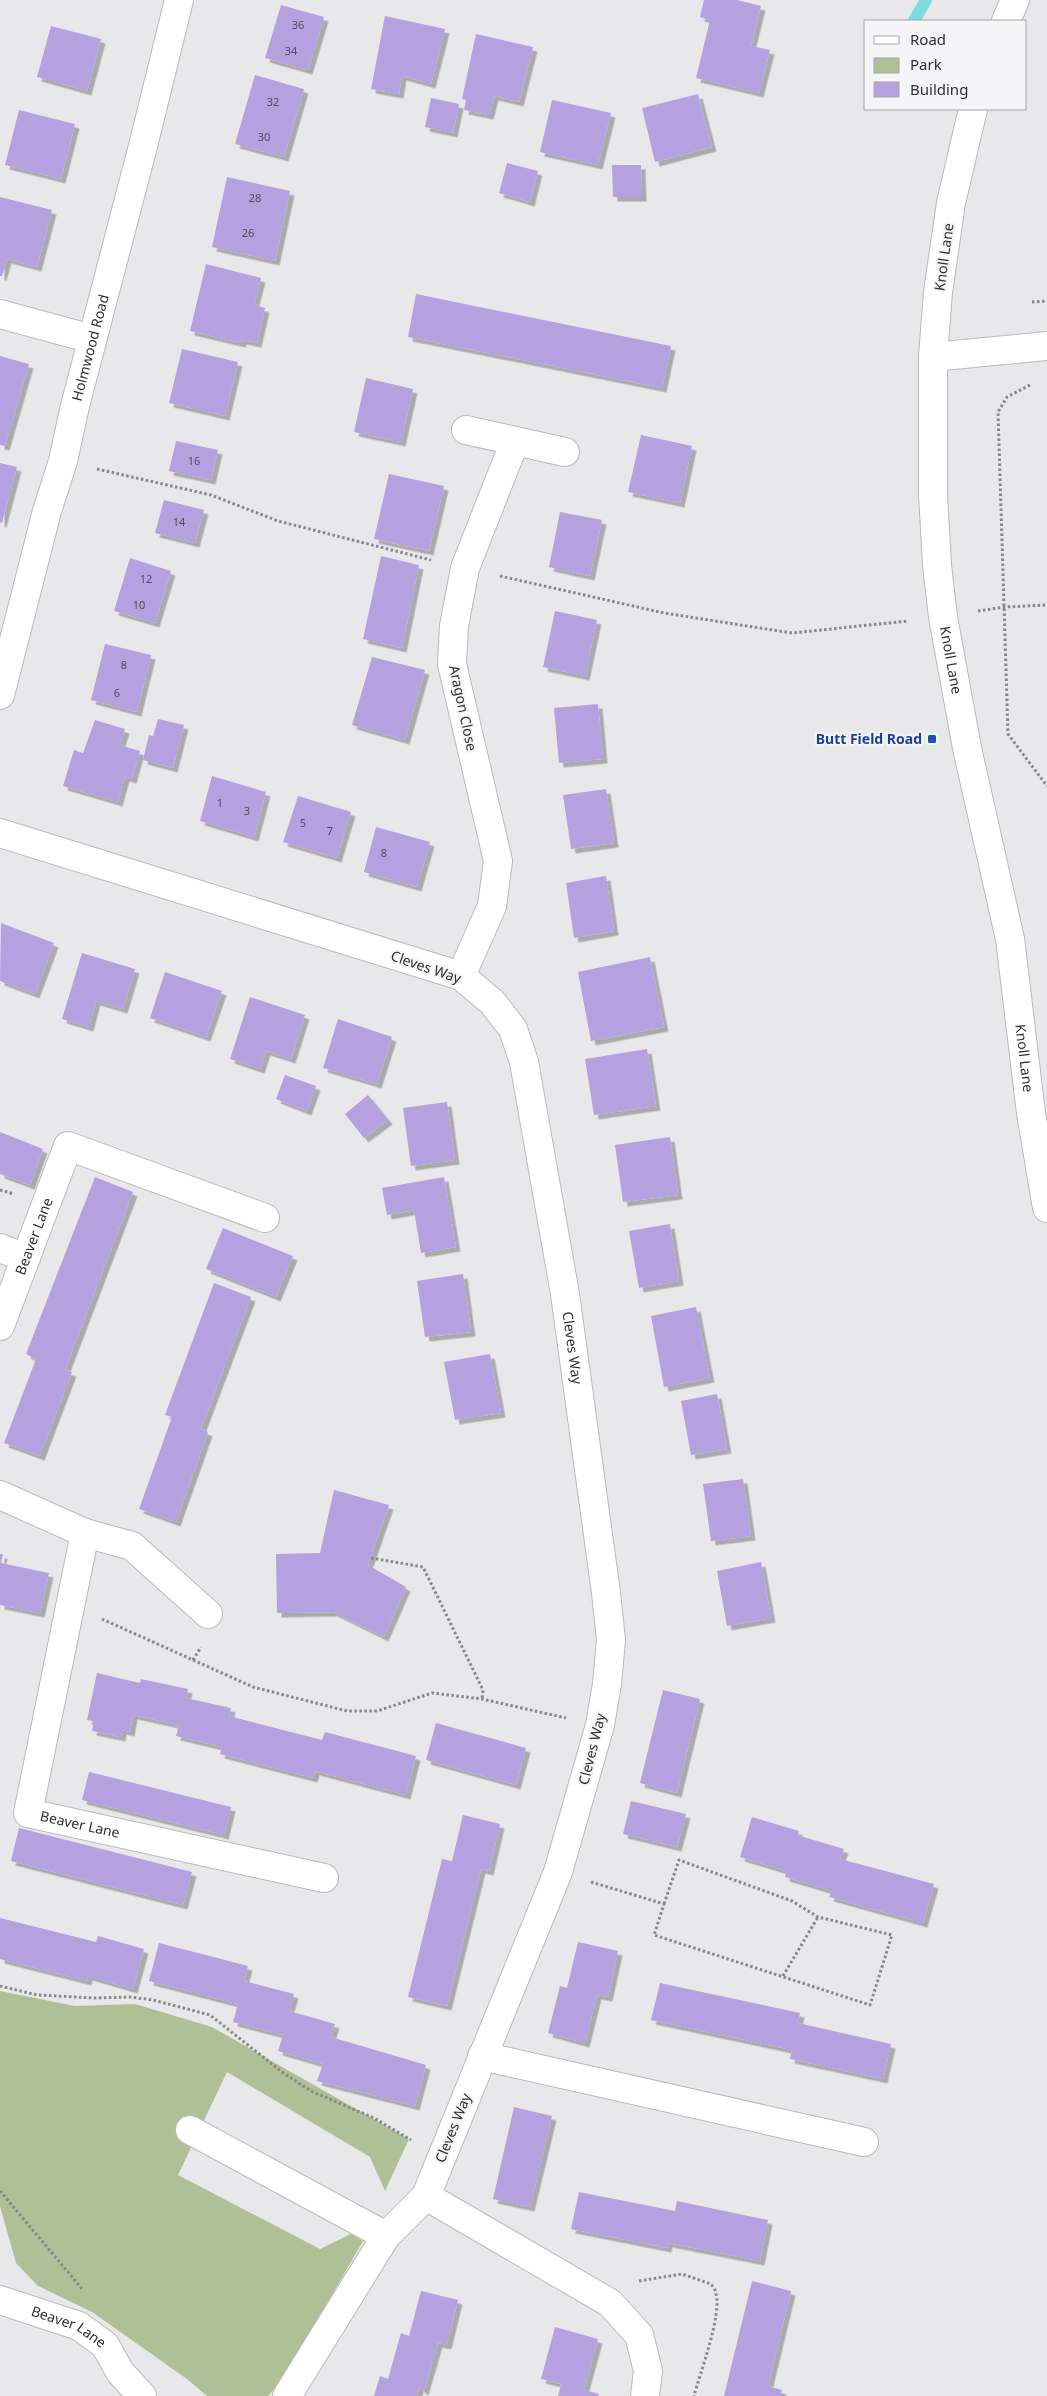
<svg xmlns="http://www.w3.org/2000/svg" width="1047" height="2396" font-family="'Noto Sans',sans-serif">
	<defs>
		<filter id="shadow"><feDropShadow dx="4.5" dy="4.5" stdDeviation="0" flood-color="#0004"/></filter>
	</defs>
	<rect width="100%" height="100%" fill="#e8e7ea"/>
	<!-- green -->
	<path fill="#b0c096" d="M0,1991l75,15 60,-2 77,23 197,112 -24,52 -15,-34 -143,-85 -49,103 142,74 31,-15 12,7 -79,137 -16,18h-61l-20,-17 -95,-67 -54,-26 -22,-23 -16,-57z"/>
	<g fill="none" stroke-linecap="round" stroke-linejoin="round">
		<!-- stream -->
		<path stroke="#7cdcde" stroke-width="12" d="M914,21l12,-21"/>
	</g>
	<!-- building -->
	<path fill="#b5a1e0" filter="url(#shadow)" d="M704,0h33l24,6 -10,40 19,4 -11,43 -63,-15 14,-58 -10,-3z
		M281,5l43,12 -16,53 -43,-12z
		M385,16l60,13 -14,55 -29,-8 -3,18 -28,-5z
		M51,26l50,13 -14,52 -50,-14z
		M476,34l57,13 -14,55 -25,-6 -5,19 -25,-5 2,-10 -4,-1z
		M255,75l49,14 -20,68 -49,-13z
		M698,94l14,53 -57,15 -13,-54z
		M431,98l28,6 -6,29 -28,-6z
		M552,100l59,13 -13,52 -58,-13z
		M19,110l56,14 -14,55 -56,-14z
		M507,163l31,8 -8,31 -31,-9z
		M612,165h29l1,32h-29z
		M227,177l63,14 -15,70 -63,-14z
		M0,197l52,13 -15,57 -30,-8 -5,17h-2z
		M206,264l55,14 -7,27 11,3 -8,35 -15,-3 -1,3 -51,-12z
		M416,294l255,52 -9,42 -254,-51z
		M182,349l56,13 -13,54 -56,-13z
		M0,356l29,8 -24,82 -5,-1z
		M366,378l47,11 -12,53 -47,-10z
		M641,435l51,11 -12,57 -52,-11z
		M176,441l42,9 -7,30 -42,-9z
		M0,463l17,4 -15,56 -2,-1z
		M389,474l55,12 -15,65 -55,-12z
		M164,500l40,10 -9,33 -40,-10z
		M560,512l42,8 -12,56 -41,-9z
		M381,556l38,9 -17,83 -39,-9z
		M130,558l41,13 -16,52 -41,-12z
		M555,611l42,9 -12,56 -42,-9z
		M105,644l46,11 -14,57 -46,-12z
		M372,657l53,13 -20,70 -53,-15z
		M598,704l5,55 -44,4 -5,-55z
		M158,719l26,6 -11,43 -30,-8 6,-25 4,1z
		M95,720l30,9 -5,16 20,6 -8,28 -7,-2 -7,25 -55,-16 11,-36 9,3z
		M212,776l54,16 -12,45 -54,-16z
		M606,789l8,54 -43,6 -8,-54z
		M298,796l53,16 -14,46 -54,-16z
		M376,827l54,15 -13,45 -53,-15z
		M606,876l8,55 -40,7 -8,-55z
		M1,923l53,20 -19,51 -35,-13z
		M82,953l53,16 -12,40 -27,-8 -7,26 -27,-8z
		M650,957l14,70 -73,14 -13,-69z
		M165,972l57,19 -16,46 -56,-19z
		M250,997l55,18 -14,44 -25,-8 -6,18 -30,-10z
		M338,1019l54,18 -15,47 -54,-16z
		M647,1049l9,57 -62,9 -9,-56z
		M285,1075l31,11 -9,25 -31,-12z
		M368,1095l20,25 -24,18 -19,-24z
		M447,1102l8,58 -44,6 -8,-58z
		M0,1132l43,17 -13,36 -30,-11z
		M670,1137l8,58 -55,7 -8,-57z
		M95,1177l38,15 -68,178 7,2 -32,84 -36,-13 32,-84 -10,-5z
		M444,1177l12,70 -35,6 -7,-43 -27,5 -5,-27z
		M670,1224l9,57 -40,7 -10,-57z
		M223,1228l70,28 -17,41 -70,-28z
		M463,1274l8,58 -46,5 -8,-56z
		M214,1283l37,14 -50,132 7,3 -32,90 -37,-13 33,-92 -7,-2z
		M696,1307l14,71 -46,9 -13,-71z
		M490,1354l11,59 -46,7 -11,-58z
		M717,1394l10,55 -36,6 -10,-54z
		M743,1479l8,57 -40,5 -8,-57z
		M334,1490l55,15 -21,60 38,22 -22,50 -51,-25 -56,1 -1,-59 44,-1z
		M0,1554h3l-2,9 48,10 -9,40 -40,-8z
		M761,1562l10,56 -44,8 -10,-55z
		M97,1673l43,10 1,-4 47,10 -2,9 45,10 -2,8 93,24 3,-8 91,24 -10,39 -91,-24 -2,7 -93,-24 2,-7 -46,-11 3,-11 -46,-10 -3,17 -8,-2 -1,7 -29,-6 2,-10 -7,-1z
		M663,1690l37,9 -23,94 -37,-10z
		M436,1723l90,25 -10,37 -90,-25z
		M89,1772l142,35 -7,28 -142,-35z
		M631,1801l55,13 -9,33 -54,-13z
		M463,1815l37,9 -11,47 -8,-2 -34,137 -39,-9 34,-138 10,2z
		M752,1817l47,14 -2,4 47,14 -4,10 94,25 -11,39 -94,-26 3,-6 -47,-14 1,-6 -46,-14z
		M19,1828l173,44 -9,33 -172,-44z
		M0,1918l96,24 2,-6 46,13 -11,40 -45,-13 -1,5 -87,-22z
		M578,1942l40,9 -10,46 -11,-2 -12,48 -37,-10 12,-47 7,2z
		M159,1943l89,23 -4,15 50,13 -5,17 46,13 -4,13 95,28 -11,41 -98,-25 6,-17 -45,-13 5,-16 -50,-13 5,-18 -89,-23z
		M660,1983l140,30 -2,10 93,21 -8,35 -93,-20 2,-9 -141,-30z
		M514,2107l38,9 -22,91 -37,-8z
		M579,2192l96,19 2,-10 91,19 -8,41 -92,-18 -1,5 -96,-19z
		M752,2281l39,10 -23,95 14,4 -2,6h-56z
		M421,2291l37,9 -11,45 -9,-2 -14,48 -5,-4 -2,9h-43l6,-20 8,3 13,-46 8,3z
		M555,2327l43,12 -14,51 15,4 -1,2h-40l3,-12 -20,-5z"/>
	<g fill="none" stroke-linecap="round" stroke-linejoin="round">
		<defs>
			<g id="minor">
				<path d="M1006,21l9,-21"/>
				<path id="s1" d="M973,109l-22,94 -13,89 -5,65v137l4,71 6,52 24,131 43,191 21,174 16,95"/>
				<path d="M0,314l92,25"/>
				<path d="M933,357l114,-11"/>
				<path d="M466,430l99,22"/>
				<path id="s2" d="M0,695l47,-184 16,-50 12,-55 68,-260 36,-146"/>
				<path id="s3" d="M0,833l461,143 31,26 21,27 11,33 41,232 41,299 5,47 -4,44 -7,41 -42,147 -132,324 -40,40 -99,160"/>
				<path d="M461,976l31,-70 6,-45 -46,-197 2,-38 11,-58 50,-127"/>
				<path d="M0,1248l26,10"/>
				<path id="s4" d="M0,1326l68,-180 197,72"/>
				<path d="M0,1495l85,38 47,13 76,68"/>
				<path id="s5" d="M85,1533l-57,280 296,65"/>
				<path d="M482,2056l382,86"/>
				<path d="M190,2130l196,106"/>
				<path d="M426,2196l184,107 29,32 9,36 -3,25"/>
				<path id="s6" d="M0,2300l79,26 26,19 15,27 22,24"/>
			</g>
		</defs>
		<!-- minor casing -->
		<use href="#minor" stroke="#bababd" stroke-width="30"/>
		<!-- path -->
		<path stroke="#878688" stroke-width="3" stroke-dasharray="2.5 2.5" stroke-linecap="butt" d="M1032,302l15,-1
			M1030,385l-23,12 -9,15 10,322 39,52
			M97,469l114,26 67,26 153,39
			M500,576l164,37 128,20 116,-12
			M978,611l27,-4 42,-2
			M0,1190l14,4
			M371,1558l52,9 60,123 -1,9
			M102,1619l151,68 94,24h30l55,-18 50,6 84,19
			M193,1660l8,-13
			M591,1882l73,22 -10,31 216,70 22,-70 -74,-18 -26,-16 -113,-41 -15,44
			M783,1976l35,-59
			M0,1986l37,9 59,3 34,-1 23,3 57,15 72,57 29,19 63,27 37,22
			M0,2191l83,99
			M639,2281l43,-7 29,10c2,3 5,6 5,10 6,21 -16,79 -22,102"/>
		<!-- minor -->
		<use href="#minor" stroke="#fff" stroke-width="28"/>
	</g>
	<!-- markers -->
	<rect fill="#1a4fb4" stroke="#f5f4f7" stroke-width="2" x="927" y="734" width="10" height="10" rx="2.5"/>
	<g text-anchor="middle" stroke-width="4.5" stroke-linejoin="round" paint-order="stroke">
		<!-- number labels -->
		<g font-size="11" fill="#504c5c">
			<text x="298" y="29">36</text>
			<text x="291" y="55">34</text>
			<text x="273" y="106">32</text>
			<text x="264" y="141">30</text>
			<text x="255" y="202">28</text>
			<text x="248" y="237">26</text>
			<text x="194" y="465">16</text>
			<text x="179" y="526">14</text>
			<text x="146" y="583">12</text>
			<text x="139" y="609">10</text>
			<text x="124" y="669">8</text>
			<text x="117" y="697">6</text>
			<text x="220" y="807">1</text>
			<text x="247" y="815">3</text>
			<text x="303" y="827">5</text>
			<text x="330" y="835">7</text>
			<text x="384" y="857">8</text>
		</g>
		<!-- street labels -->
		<g font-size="14" fill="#2f2f30" stroke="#f5f4f7">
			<text transform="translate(944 257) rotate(-82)" y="5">Knoll Lane</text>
			<text dy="5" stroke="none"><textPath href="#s2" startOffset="359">Holmwood Road</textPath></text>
			<text dy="5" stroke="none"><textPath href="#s1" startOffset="556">Knoll Lane</textPath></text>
			<text transform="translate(463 708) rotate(78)" y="5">Aragon Close</text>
			<text transform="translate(426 967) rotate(19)" y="5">Cleves Way</text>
			<text dy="5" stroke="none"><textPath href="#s1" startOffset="961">Knoll Lane</textPath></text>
			<text dy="5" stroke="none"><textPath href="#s4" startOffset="96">Beaver Lane</textPath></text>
			<text dy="5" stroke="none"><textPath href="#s3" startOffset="882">Cleves Way</textPath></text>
			<text transform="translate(592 1749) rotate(-76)" y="5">Cleves Way</text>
			<text dy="5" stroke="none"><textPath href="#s5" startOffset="339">Beaver Lane</textPath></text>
			<text transform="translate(453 2128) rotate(-68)" y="5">Cleves Way</text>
			<text dy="5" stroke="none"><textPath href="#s6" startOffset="74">Beaver Lane</textPath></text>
		</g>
		<!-- transit labels -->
		<g font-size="14" font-weight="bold" fill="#164399" stroke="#f5f4f7" text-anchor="end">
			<text x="922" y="744">Butt Field Road</text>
		</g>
	</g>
	<!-- legend -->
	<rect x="864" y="20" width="162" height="90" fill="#f5f4f7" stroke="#a6a5a7"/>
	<rect x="874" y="36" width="25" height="8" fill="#ffffff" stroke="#a6a5a7"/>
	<text x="910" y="45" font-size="15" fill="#2f2f30">Road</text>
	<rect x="874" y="58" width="25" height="15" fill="#b0c096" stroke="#a6a5a7"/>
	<text x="910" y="70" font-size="15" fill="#2f2f30">Park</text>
	<rect x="874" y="82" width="25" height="15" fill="#b5a1e0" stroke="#a6a5a7"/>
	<text x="910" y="95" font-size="15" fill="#2f2f30">Building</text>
</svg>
